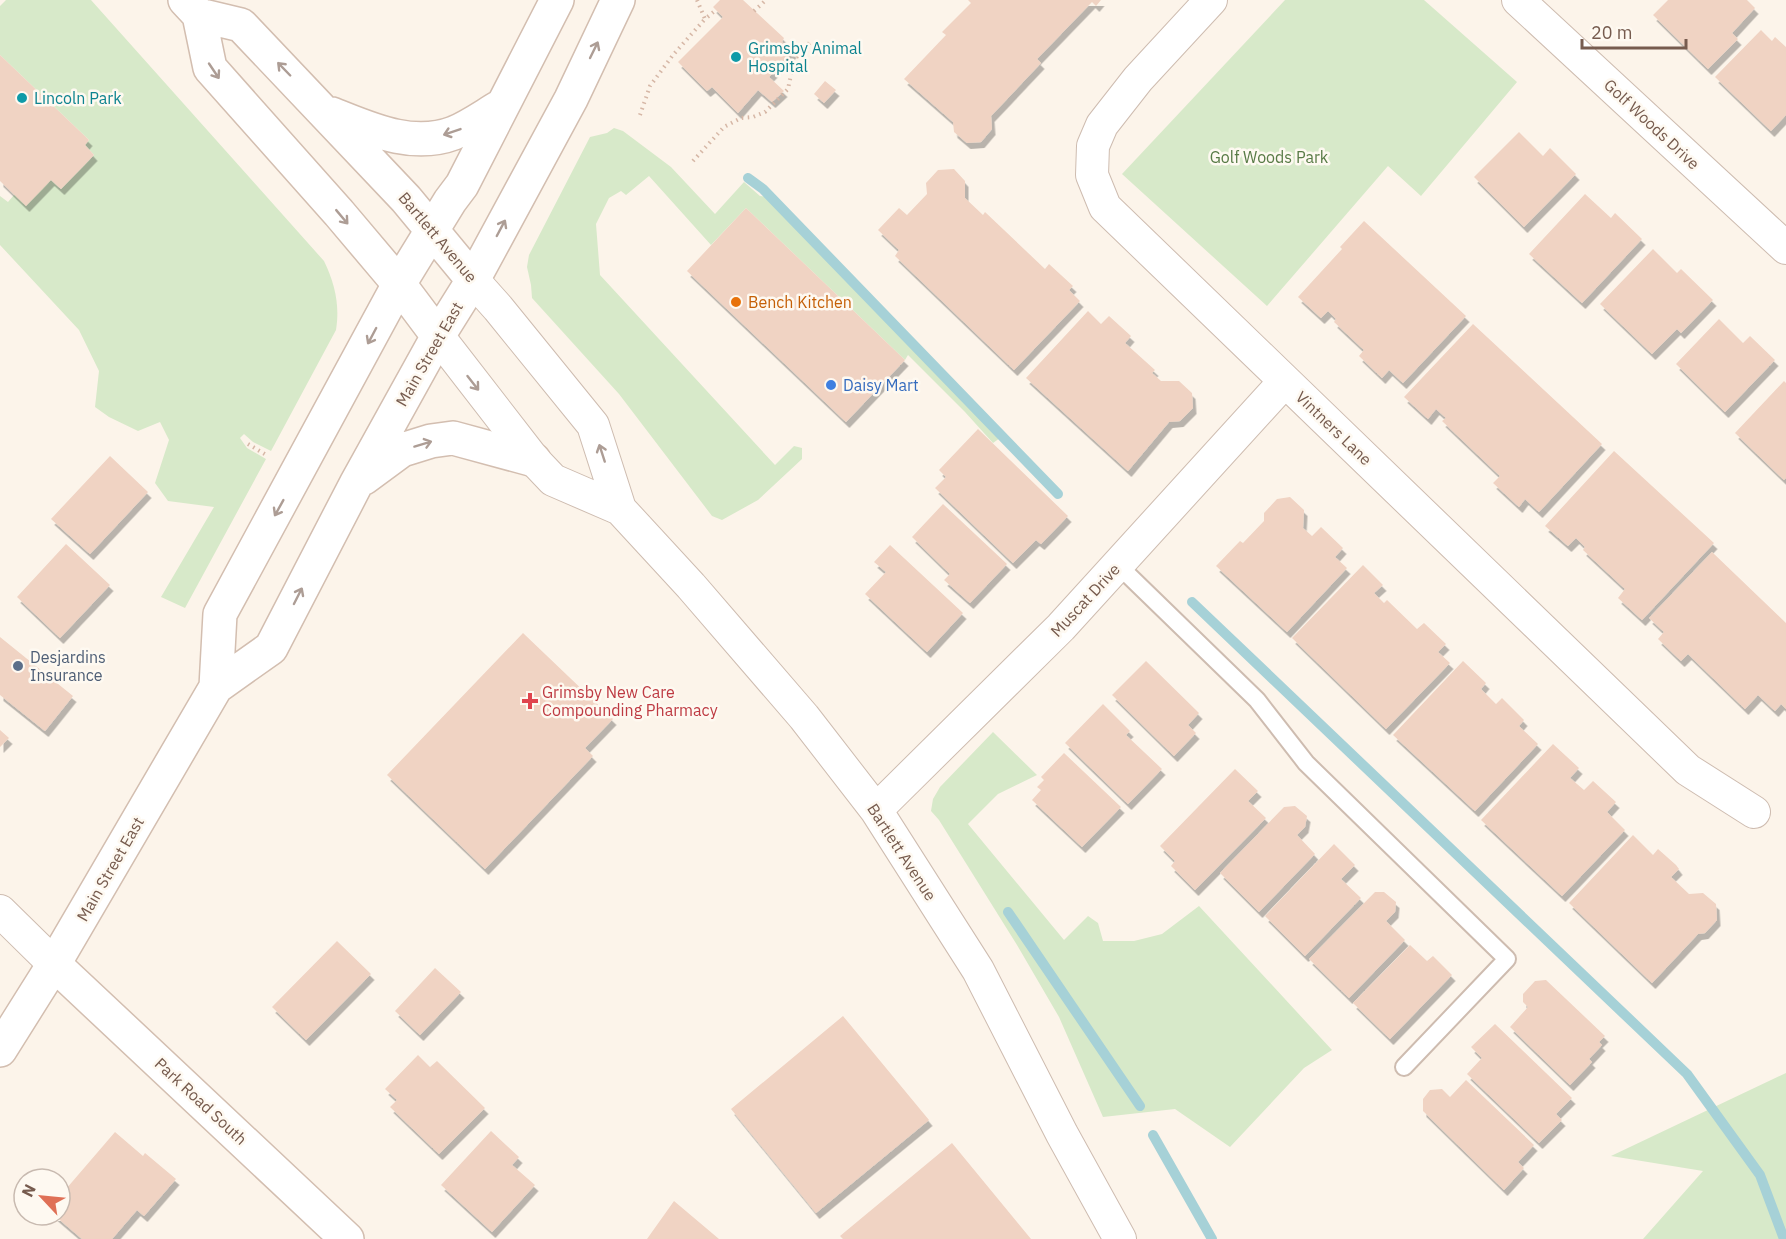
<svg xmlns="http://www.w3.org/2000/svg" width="1786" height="1239" font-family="'IBM Plex Sans',sans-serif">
	<defs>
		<filter id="shadow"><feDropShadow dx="3.5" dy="6" stdDeviation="0" flood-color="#0004"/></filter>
	</defs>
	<rect width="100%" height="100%" fill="#fcf4ea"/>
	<!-- green -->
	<path fill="#d7e9c9" d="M6,0h85l233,261c11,23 16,44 12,69l-65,121 -18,-9 -9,-8 -4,4 7,10 19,11 -81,149 -24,-11 53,-90 -46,-6 -13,-18 14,-43 -9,-18 -22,9 -29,-14 -14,-10 4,-36 -20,-41 -79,-85v-49l8,6 6,-7 37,-15 10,9 33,-34 -9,-10 4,-5 -89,-85v-49z
		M1285,0h139l93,82 -96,114 -33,-30 -121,140 -145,-132z
		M614,128l9,3 48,36 44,47 29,-32 16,14 8,1 232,241 -7,5 -28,-31 -57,-57 -3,5 -159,-152 -35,37 -62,-69 -23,19 -5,-4 -12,7 -13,26 4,51 175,190 19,-19 8,2v11l-44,41 -36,20 -10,-4 -93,-122 -87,-96 -1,-13 -4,-18 2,-12 61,-118 17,-4z
		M993,732l44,43 -39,19 -30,30 96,116 24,-24 10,7 5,18h31l28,-7 37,-28 133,144 -28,18 -74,79 -55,-38 -72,8 -44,-100 -42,-72 -78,-125 -8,-9 2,-12 7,-12z
		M1786,1073v166h-143l60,-68 -92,-15z"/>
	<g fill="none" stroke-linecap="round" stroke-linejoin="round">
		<!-- stream -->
		<path stroke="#a6d1d7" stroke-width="10" d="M748,178l15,11 295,305
			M1192,602l495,472 73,101 24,64
			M1008,912l132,194
			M1153,1135l59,104"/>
	</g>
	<!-- building -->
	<path fill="#f0d3c3" filter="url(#shadow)" d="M720,0h23l41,38 -2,4 11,10 -24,25 15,14 -12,11 -14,-12 -20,23 -26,-26 -5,4 -29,-29 45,-45 -10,-10z
		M968,0h133l-5,6 -4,-4 -55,57 4,4 -50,53 1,13 -11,13 -14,1 -13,-11 -1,-10 -49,-43 42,-44 -4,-3 29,-29z
		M1668,0h79l8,8 -23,25 6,6 -30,30 -55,-54z
		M1761,30l11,11 3,-4 11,10v68l-15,16 -56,-54z
		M0,55l89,85 -4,5 9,10 -33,34 -10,-9 -25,26 -26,-25z
		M825,81l11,9 -12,13 -10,-9z
		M1519,132l24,24 7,-8 26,26 -52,53 -50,-50z
		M954,169l11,12v17l18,17 2,-3 60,57 4,-5 24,22 -4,4 11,11 -66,69 -119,-114 4,-6 -21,-20 21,-22 8,7 20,-21 -1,-11 12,-13z
		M1585,194l26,24 4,-5 27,26 -60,64 -53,-49z
		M746,208l159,152 -59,62 -159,-151z
		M1364,221l102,95 -63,67 -14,-13 -7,8 -23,-22 5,-6 -30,-28 2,-3 -8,-8 -7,7 -23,-21 44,-48 -2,-2z
		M1653,249l24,24 4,-4 32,31 -32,33 -4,-4 -25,25 -52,-50z
		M1088,311l13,13 8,-8 22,20 -6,7 30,27 -3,3 9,8h18l13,12 1,15 -13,13 -11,1 -41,49 -102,-93z
		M1719,319l24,24 7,-7 25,24 -50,52 -49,-48z
		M1473,324l129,120 -63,68 -14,-13 -6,8 -26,-24 7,-7 -58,-55 4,-3 -10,-9 -8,10 -24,-22z
		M1784,381l2,2v95l-2,2 -49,-47z
		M978,429l90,87 -27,28 -5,-4 -23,23 -78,-75 11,-11 -7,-7z
		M1614,451l100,92 -72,77 -24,-22 7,-9 -42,-39 2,-3 -9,-9 -8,8 -23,-20z
		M110,456l38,36 -58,62 -39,-35z
		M1290,497l14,13 -1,18 9,8 9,-9 22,21 -8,9 12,11 -60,64 -71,-66 24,-25 3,2 21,-22v-8l13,-14z
		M943,504l64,60 -37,39 -26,-23 6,-6 -38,-37z
		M66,544l44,41 -50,53 -43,-41z
		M890,545l73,68 -36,39 -62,-58 21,-22 -12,-10z
		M1712,552l74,71v86l-5,-5 -6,7 -17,-16 -13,14 -57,-55 -7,7 -23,-22 6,-7 -15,-14z
		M1363,565l20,20 -9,8 10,10 3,-3 30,29 7,-6 22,21 -8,8 12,11 -64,66 -94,-91z
		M523,633l90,86 -28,29 8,8 -108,113 -98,-94z
		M0,637l73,59 -28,35 -45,-36z
		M1146,661l53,52 -11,12 8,8 -22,23 -62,-61z
		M1463,661l23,22 -5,6 15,15 6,-6 22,22 -5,6 19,18 -63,67 -82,-76z
		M1103,704l27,27 -4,4 36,34 -34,35 -63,-61z
		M0,730l9,8 -9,9z
		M1553,744l26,24 -9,10 14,12 9,-9 23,21 -9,10 18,18 -63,66 -81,-76z
		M1064,753l57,54 -39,40 -50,-47 9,-10 -4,-3 7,-7 -3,-3z
		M1235,769l23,22 -10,10 18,17 -71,72 -24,-24 4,-5 -15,-15z
		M1295,806l12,10 -2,11 -8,8 18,19 -56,58 -39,-39 64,-66z
		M1633,835l20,20 5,-6 18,16 3,4 -8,8 18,17 14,-1 13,11 1,16 -12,13 -7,1 -46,49 -83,-80z
		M1334,844l21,21 -14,14 20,19 -56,58 -40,-40z
		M1375,892h9l12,10 -1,10 -9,9 19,19 -56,58 -40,-39z
		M337,941l34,33 -65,66 -34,-33z
		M1410,945l17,16 6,-5 19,19 -62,64 -37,-36z
		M435,968l26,24 -41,43 -25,-24z
		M1546,980l59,56 -6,6 3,3 -13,14 3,3 -22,23 -60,-58 18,-20 -5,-5v-8l12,-13z
		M843,1016l86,104 -113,93 -85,-104z
		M1495,1024l77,74 -16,16 6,6 -23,23 -72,-69 15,-16 -11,-11z
		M418,1055l12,12 7,-6 48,47 -46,46 -49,-47 7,-7 -12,-11z
		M1466,1080l68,65 -16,17 6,6 -20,22 -81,-79v-12l7,-9 12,-1 8,8z
		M491,1131l28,26 -7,8 23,20 -43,47 -51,-47z
		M115,1132l28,24 2,-3 31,26 -32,37 -7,-6 -25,29h-30l-28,-24h6v-19z
		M952,1143l79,96h-188l-3,-3z
		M674,1201l45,38h-72z"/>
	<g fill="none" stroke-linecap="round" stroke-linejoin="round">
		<defs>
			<path id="lane" d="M1118,565l139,135 49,63 201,196 -103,108"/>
			<path id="street" d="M1211,0l-73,79 -36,46 -9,21 -1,29 13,32 583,563 66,42
				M1518,0l268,248
				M473,280l25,28 95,117 27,84 71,77 113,131 72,93 102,160 84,164 58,105
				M438,336l96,124 19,20 67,29
				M876,810l185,-183 224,-246
				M0,911l54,53"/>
			<path id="secondary" d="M185,0l14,15 11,53 129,145 60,71 39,52
				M199,15l42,10 165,174 67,81
				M332,114c38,15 80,35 122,19 17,-7 33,-19 49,-28
				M364,478l38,-28 29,-9 22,-3 81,22
				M216,687l4,-73 179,-330 51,-83 12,-16 95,-185
				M54,964l293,275
				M0,1050l54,-86 162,-277 55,-39 85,-164 82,-148 35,-56 98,-181 47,-99"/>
		</defs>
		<!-- lane casing -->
		<use href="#lane" stroke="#cebcb0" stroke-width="20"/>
		<!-- street casing -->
		<use href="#street" stroke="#cebcb0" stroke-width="34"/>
		<!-- secondary casing -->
		<use href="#secondary" stroke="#d3beb0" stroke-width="36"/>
		<!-- path -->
		<path stroke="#d6b7a6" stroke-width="4" stroke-dasharray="1.5 4.5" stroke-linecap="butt" d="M697,0l8,19 11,-9
			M754,11l12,-11
			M640,115l10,-29 23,-31 32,-36
			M693,161l31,-34 17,-9 12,-1 12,-5 23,-23 6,-29 18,-20
			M248,444l20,12"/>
		<!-- lane -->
		<use href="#lane" stroke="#fff" stroke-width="16"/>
		<!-- street -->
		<use href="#street" stroke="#fff" stroke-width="32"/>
		<!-- secondary -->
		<use href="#secondary" stroke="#fff" stroke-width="33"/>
	</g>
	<!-- one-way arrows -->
	<defs><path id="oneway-shaft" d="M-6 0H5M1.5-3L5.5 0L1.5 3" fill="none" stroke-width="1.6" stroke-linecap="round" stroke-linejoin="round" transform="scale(1.5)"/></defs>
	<g stroke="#ad9d95">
		<use href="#oneway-shaft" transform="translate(594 50) rotate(-64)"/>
		<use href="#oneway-shaft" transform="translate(284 69) rotate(-134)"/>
		<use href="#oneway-shaft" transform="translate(214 71) rotate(56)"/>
		<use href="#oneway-shaft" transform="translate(452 132) rotate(161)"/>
		<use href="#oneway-shaft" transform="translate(342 217) rotate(50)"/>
		<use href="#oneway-shaft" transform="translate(501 228) rotate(-62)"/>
		<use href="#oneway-shaft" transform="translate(372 336) rotate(118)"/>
		<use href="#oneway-shaft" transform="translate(473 383) rotate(52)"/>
		<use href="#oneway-shaft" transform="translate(423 444) rotate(-17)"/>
		<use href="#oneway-shaft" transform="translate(602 453) rotate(-108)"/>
		<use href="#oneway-shaft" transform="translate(279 508) rotate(119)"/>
		<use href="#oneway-shaft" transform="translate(298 596) rotate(-63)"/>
	</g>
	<!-- markers -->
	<g fill="#0f9aa8" stroke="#fef9f1" stroke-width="2">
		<circle cx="736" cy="57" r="6"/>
		<circle cx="22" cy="98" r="6"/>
	</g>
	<circle fill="#e8710a" stroke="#fef9f1" stroke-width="2" cx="736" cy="302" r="6"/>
	<circle fill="#3f7fe0" stroke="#fef9f1" stroke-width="2" cx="831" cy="385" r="6"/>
	<circle fill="#5c6f8a" stroke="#fef9f1" stroke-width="2" cx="18" cy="666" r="6"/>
	<path fill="#e0444e" stroke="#fef9f1" stroke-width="2" d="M527 692h6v6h6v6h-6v6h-6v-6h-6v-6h6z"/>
	<g text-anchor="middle" stroke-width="5" stroke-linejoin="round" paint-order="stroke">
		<!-- culture labels -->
		<g font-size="16" fill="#0d838f" stroke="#fef9f1" text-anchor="start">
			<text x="748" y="54">Grimsby Animal<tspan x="748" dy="18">Hospital</tspan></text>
			<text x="34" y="104">Lincoln Park</text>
		</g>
		<!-- street labels -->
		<g font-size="16" fill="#765b4e" stroke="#fef9f1">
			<text transform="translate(1652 124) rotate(43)" y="6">Golf Woods Drive</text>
			<text transform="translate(438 237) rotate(50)" y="6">Bartlett Avenue</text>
			<text transform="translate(429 354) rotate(-60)" y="6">Main Street East</text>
			<text transform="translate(1334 428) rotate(44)" y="6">Vintners Lane</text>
			<text transform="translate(1085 600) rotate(-47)" y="6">Muscat Drive</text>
			<text transform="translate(902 852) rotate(57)" y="6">Bartlett Avenue</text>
			<text transform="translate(110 869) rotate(-60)" y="6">Main Street East</text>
			<text transform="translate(201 1101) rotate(43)" y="6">Park Road South</text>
		</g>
		<!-- park labels -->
		<g font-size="16" fill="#587b46" stroke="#fef9f1">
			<text x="1269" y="163">Golf Woods Park</text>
		</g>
		<!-- food labels -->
		<g font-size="16" fill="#c56008" stroke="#fef9f1" text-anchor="start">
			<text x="748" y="308">Bench Kitchen</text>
		</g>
		<!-- shop labels -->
		<g font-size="16" fill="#366cbe" stroke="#fef9f1" text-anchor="start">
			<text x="843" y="391">Daisy Mart</text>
		</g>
		<!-- service labels -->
		<g font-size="16" fill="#4e5e75" stroke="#fef9f1" text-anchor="start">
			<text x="30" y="663">Desjardins<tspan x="30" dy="18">Insurance</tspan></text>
		</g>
		<!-- health labels -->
		<g font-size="16" fill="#be3a42" stroke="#fef9f1" text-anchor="start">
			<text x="542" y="698">Grimsby New Care<tspan x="542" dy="18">Compounding Pharmacy</tspan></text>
		</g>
	</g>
	<!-- north arrow -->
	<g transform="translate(42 1197) rotate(296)"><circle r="28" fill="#fef9f1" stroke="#c8bab0" stroke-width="1.5"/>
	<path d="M0-4.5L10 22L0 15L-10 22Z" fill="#df7056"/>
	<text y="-9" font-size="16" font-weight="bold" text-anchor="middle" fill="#765b4e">N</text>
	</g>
	<!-- scale -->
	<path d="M1582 39v9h104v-9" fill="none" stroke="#765b4e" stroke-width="3"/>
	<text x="1591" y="39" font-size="18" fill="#765b4e" stroke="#fef9f1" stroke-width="4.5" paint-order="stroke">20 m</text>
</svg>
